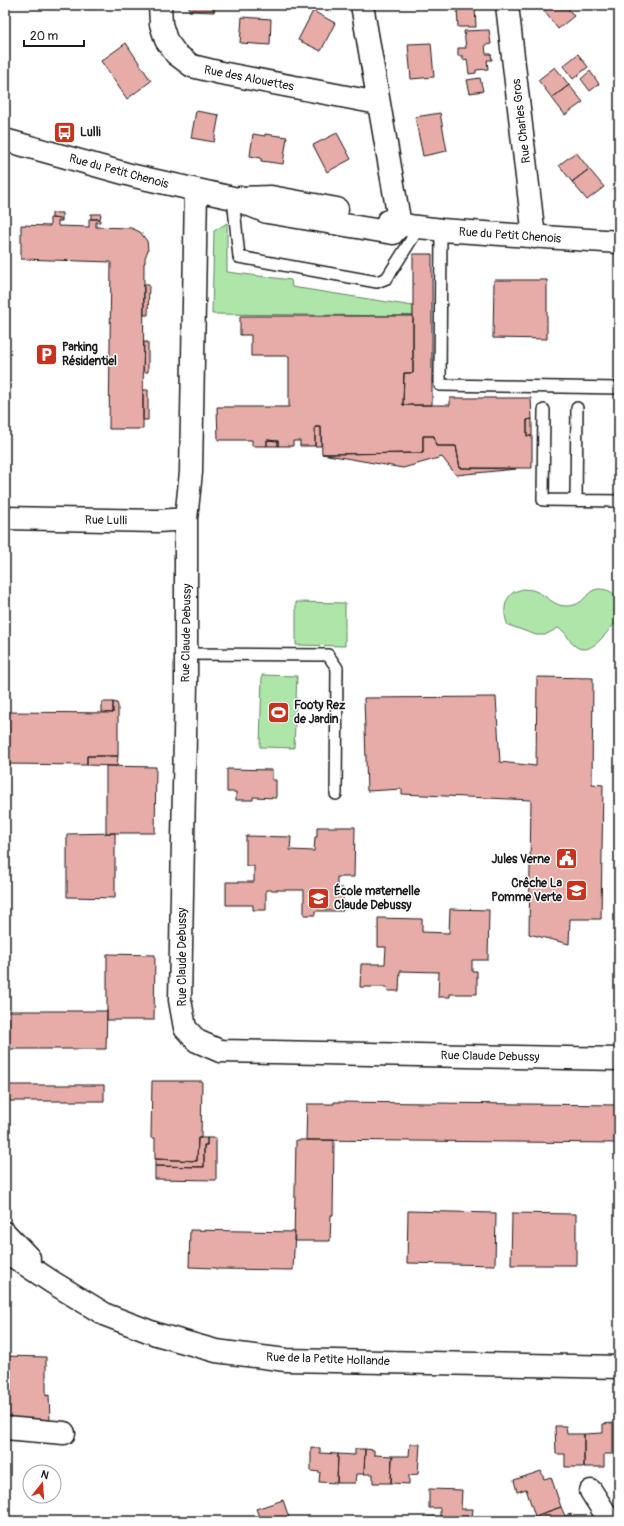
<svg xmlns="http://www.w3.org/2000/svg" width="624" height="1526" font-family="Pangolin,sans-serif">
	<rect width="100%" height="100%" fill="#fff"/>
	<filter id="ink" filterUnits="userSpaceOnUse"><feTurbulence type="fractalNoise" baseFrequency=".025" numOctaves="2"/><feDisplacementMap in="SourceGraphic" scale="8" xChannelSelector="R" yChannelSelector="G"/><feConvolveMatrix kernelMatrix="1 2 1 2 8 2 1 2 1" color-interpolation-filters="sRGB"/></filter>
	<g filter="url(#ink)">
		<!-- green -->
		<path fill="#aee6aa" stroke="#658163" d="M227,223v49l64,8 1,7 121,19v10l-201,-2 2,-83z
			M523,589c4,1 9,0 12,2 13,5 19,16 33,15 16,-1 17,-12 26,-16 8,-3 20,1 24,9 3,6 1,16 -1,22 -10,10 -28,40 -44,23 -7,-7 -5,-11 -15,-16l-13,7h-9l-28,-10c-5,-10 -5,-26 6,-33 2,-1 6,-2 9,-3z
			M296,602l49,1v43l-49,-1z
			M262,675l35,1 -3,72 -34,-1z"/>
		<!-- building -->
		<path fill="#e7aca7" stroke="#1c1c1c" d="M100,5h27v2h-27z
			M189,5h25v7l-25,-1z
			M552,5h13l9,11 -16,13 -14,-18z
			M457,7h18l1,20h-18z
			M313,11l22,12 -14,28 -23,-11z
			M242,17l29,2 -1,26 -30,-2z
			M489,30l2,14 -6,1 1,9h5l1,6h-5l1,9 -12,1v3l-7,1 -2,-15 -4,1v-4h-5v-8h8l-2,-17z
			M126,43l25,38 -24,18 -26,-38z
			M431,43l3,34 -23,2 -3,-35z
			M578,54l10,13 -15,12 -10,-13z
			M555,67l14,18 -17,13 -14,-18z
			M590,71l9,13 -9,7 -9,-12z
			M480,78l3,13 -13,2 -3,-13z
			M569,85l14,17 -18,13 -13,-17z
			M196,111l23,4 -5,27 -23,-4z
			M440,113l7,38 -24,5 -8,-39z
			M337,133l14,26 -24,13 -14,-27z
			M253,134l12,2v-2l22,3 -4,27 -22,-3v-3l-11,-2z
			M576,152l13,17 -17,13 -13,-17z
			M589,169l15,18 -17,13 -15,-18z
			M52,213h10v6l-10,-1z
			M91,214h10l-1,5h-9z
			M50,218l12,1v2h-4v5l31,1v-8h11v3h-4v5l35,1 9,4 7,9 1,9 -3,8v5h-1l-1,166h-34l2,-167 -90,-3v-34l29,1z
			M413,254h19v151h-29l1,-32h9z
			M494,280h53v59l-54,-1z
			M144,285h5l-1,30h-4z
			M240,316h173v57h-9l-1,32h47v-7h81l1,21 -5,1v16h5v32h-72l-4,-22h-20l-2,-10h-11v17l-101,1 -1,-27h-6v19h-15v-5h-7v5h-15v-5l-11,-1v6h-15v-6h-34l-1,-33h72v-51h-38v-21h-11z
			M144,342h4v30h-5z
			M143,390h5v30h-5z
			M532,419v17h-5v-16z
			M315,427h6v19h-6z
			M423,436h11l2,10h20l4,22 56,1 -60,6 -14,-18 -39,11 -81,-14 101,-1z
			M267,440l11,1v5h-11z
			M537,677l56,1 -1,106 11,1 -2,134h-31l-1,25 -40,-10 2,-134 -129,-6v-5l-35,2 -3,-93 132,-1 4,65 36,4z
			M102,702h11v11l-11,-1z
			M113,702l4,1 1,3v50h-31v9l-82,-1v-52l108,1z
			M87,756h31l-1,10 -30,-1z
			M106,766l50,1 -1,66h-49z
			M227,769l45,1v10h4v18l-23,-1v3h-17v-8h-9z
			M317,827h38l-1,50h-17v11h6v23h-28v4h-11v-25h-38v20h-13v-5h-27v-23h28v-16h-8v-30l45,1 -1,13 24,1 1,-14h2z
			M115,833v65l-48,-1v-63z
			M450,909l39,1 -1,50h-16v11h5v23h-27v3h-12l1,-25 -39,-1 -1,20h-11l-1,-4h-27l1,-23h24l1,-17h-8v-29l44,1v13l27,1z
			M107,954l48,1 -1,65h-47z
			M5,1011h102l-1,38h-101z
			M152,1081h50l-1,57h-3l-1,23 -42,-2v-21h-4z
			M5,1085h99v16h-99z
			M334,1102l285,3v38l-313,-3 1,-36h27z
			M198,1138h9v7h-3v22l-49,-1v-7l42,2z
			M207,1138h9v42l-61,-1v-13l49,1v-22h3z
			M296,1140h38l-1,75h-2l-1,26h-36z
			M408,1211l88,2 -1,52 -88,-2z
			M512,1213l64,1v51h-65z
			M190,1230l105,2 -2,38 -77,-1v-1l-27,-1z
			M5,1356l41,1v39l3,-1 1,26h-45z
			M613,1423v31h-9v13h-20v-33l19,-1v-9z
			M555,1426h11l1,8h17v33h-19v-13h-9z
			M410,1444h10l-2,30 -9,1v9l-18,-1 1,-27h17z
			M311,1447l9,1v5l18,1 -1,29 -18,-1 1,-10 -9,-1z
			M355,1449h10l-1,25h-8l-1,9h-18l1,-29 17,1z
			M365,1449l9,1v5l18,1 -1,27h-18v-9h-9z
			M541,1471l3,8 7,-2 10,30 -26,9 -9,-27 -9,3 -3,-12z
			M429,1489l33,1 -1,19h12l-1,8h-32v-9h-11z
			M283,1500l7,21h-29l-5,-12z
			M561,1507l4,9 6,-2 2,7h-33l-2,-6z
			M535,1516l1,4 -15,1z
			M428,1517h33v4h-33z"/>
		<g fill="none" stroke-linecap="round" stroke-linejoin="round">
			<defs>
				<path id="lane" d="M233,198l6,59 138,25 10,-4 33,-52
					M441,230l-1,155 179,3
					M544,410l-1,90 76,1
					M576,500l1,-92
					M186,654l142,1 9,13 -1,126"/>
				<path id="street" d="M160,5l1,19 5,16 10,14 16,12 29,7 157,30
					M362,5l38,220
					M507,5l27,232
					M5,140l129,36 99,22 34,14 126,21 7,-8
					M240,198l31,-1 66,12
					M388,221c17,6 35,6 53,9l178,12
					M5,518l153,3 28,-2v163l-6,318 5,28 12,13 23,10 399,8
					M186,519l5,-47 5,-282
					M5,1428l59,5
					M591,1491l19,30"/>
				<path id="secondary" d="M5,1233l24,25
					M5,1251l47,31 54,33 50,19 60,17 70,9 333,7"/>
			</defs>
			<!-- lane casing -->
			<use href="#lane" stroke="#1c1c1c" stroke-width="14"/>
			<!-- street casing -->
			<use href="#street" stroke="#1c1c1c" stroke-width="25"/>
			<!-- secondary casing -->
			<use href="#secondary" stroke="#1c1c1c" stroke-width="25"/>
			<!-- lane -->
			<use href="#lane" stroke="#fff" stroke-width="11"/>
			<!-- street -->
			<use href="#street" stroke="#fff" stroke-width="22"/>
			<!-- secondary -->
			<use href="#secondary" stroke="#fff" stroke-width="22"/>
		</g>
	</g>
	<!-- icons -->
	<defs>
		<symbol id="bus-square" viewBox="-11 -11 22 22"><rect x="-9" y="-9" width="18" height="18" rx="4" fill="#c8321e" stroke="#fff"/><path d="M-5-6H5V4H4V6H2V4H-2V6H-4V4H-5ZM-3.5-4V0h7V-4ZM-3.5 1.2v1.5H-2V1.2ZM2 1.2v1.5H3.5V1.2Z" fill="#fff"/></symbol>
		<symbol id="parking-square" viewBox="-11 -11 22 22"><rect x="-9" y="-9" width="18" height="18" rx="4" fill="#c8321e" stroke="#fff"/><path d="M-3.5-5.5H1a3.5 3.5 0 0 1 0 7H-1V5.5H-3.5ZM-1-3.4V-.6H.8a1.4 1.4 0 0 0 0-2.8Z" fill="#fff"/></symbol>
		<symbol id="stadium-square" viewBox="-11 -11 22 22"><rect x="-9" y="-9" width="18" height="18" rx="4" fill="#c8321e" stroke="#fff"/><path d="M0-5a6.5 5 0 1 0 0 10a6.5 5 0 1 0 0-10ZM-3.5-1.8h7v3.6h-7Z" fill="#fff"/></symbol>
		<symbol id="civic-square" viewBox="-11 -11 22 22"><rect x="-9" y="-9" width="18" height="18" rx="4" fill="#c8321e" stroke="#fff"/><path d="M-.6-6.5H3V-4.5H.6V-3L4-1V1h2V6H-6V1h2V-1L-.6-3ZM-1.2 2.5V6h2.4V2.5Z" fill="#fff"/></symbol>
		<symbol id="school-square" viewBox="-11 -11 22 22"><rect x="-9" y="-9" width="18" height="18" rx="4" fill="#c8321e" stroke="#fff"/><path d="M0-5L7-2L0 1L-7-2ZM-4 1L0 2.5L4 1V4Q0 6-4 4Z" fill="#fff"/></symbol>
	</defs>
	<g fill-rule="evenodd">
		<use href="#bus-square" x="52" y="120" width="25" height="25"/>
		<use href="#parking-square" x="34" y="342" width="25" height="25"/>
		<use href="#stadium-square" x="266" y="700" width="25" height="25"/>
		<use href="#civic-square" x="554" y="846" width="25" height="25"/>
		<use href="#school-square" x="564" y="878" width="25" height="25"/>
		<use href="#school-square" x="306" y="886" width="25" height="25"/>
	</g>
	<g text-anchor="middle" stroke-width="3" stroke-linejoin="round" paint-order="stroke">
		<!-- street labels -->
		<g font-size="12" fill="#1c1c1c" stroke="#fff">
			<text transform="translate(249 78) rotate(11)" y="4">Rue des Alouettes</text>
			<text transform="translate(521 121) rotate(-97)" y="4">Rue Charles Gros</text>
			<text transform="translate(119 171) rotate(15)" y="4">Rue du Petit Chenois</text>
			<text transform="translate(510 235) rotate(4)" y="4">Rue du Petit Chenois</text>
			<text transform="translate(106 520) rotate(1)" y="4">Rue Lulli</text>
			<text transform="translate(186 633) rotate(-89)" y="4">Rue Claude Debussy</text>
			<text transform="translate(182 957) rotate(-90)" y="4">Rue Claude Debussy</text>
			<text transform="translate(490 1056) rotate(1)" y="4">Rue Claude Debussy</text>
			<text transform="translate(328 1359) rotate(2)" y="4">Rue de la Petite Hollande</text>
		</g>
		<!-- poi labels -->
		<g font-size="12" font-weight="bold" fill="#1c1c1c" stroke="#fff" text-anchor="start">
			<text x="80" y="136">Lulli</text>
			<text x="62" y="351">Parking<tspan x="62" dy="14">Résidentiel</tspan></text>
			<text x="294" y="709">Footy Rez<tspan x="294" dy="14">de Jardin</tspan></text>
			<text x="550" y="863" text-anchor="end">Jules Verne</text>
			<text x="562" y="887" text-anchor="end">Crêche La<tspan x="562" dy="14">Pomme Verte</tspan></text>
			<text x="334" y="895">École maternelle<tspan x="334" dy="14">Claude Debussy</tspan></text>
		</g>
	</g>
	<!-- margin -->
	<rect width="624" height="1526" fill="none" stroke="#fff" stroke-width="20"/>
	<rect x="10" y="10" width="604" height="1506" fill="none" stroke="#1c1c1c" stroke-width="1.5" filter="url(#ink)"/>
	<!-- north arrow -->
	<g transform="translate(42 1484) rotate(17)"><circle r="19" fill="#ffffff" stroke="#a4a4a4"/>
	<path d="M0-3L7 15L0 10L-7 15Z" fill="#c8321e"/>
	<text y="-6" font-size="11" font-weight="bold" text-anchor="middle" fill="#1c1c1c">N</text>
	</g>
	<!-- scale -->
	<path d="M24 40v6h60v-6" fill="none" stroke="#1c1c1c" stroke-width="2"/>
	<text x="30" y="40" font-size="12" fill="#1c1c1c" stroke="#ffffff" stroke-width="3" paint-order="stroke">20 m</text>
</svg>
